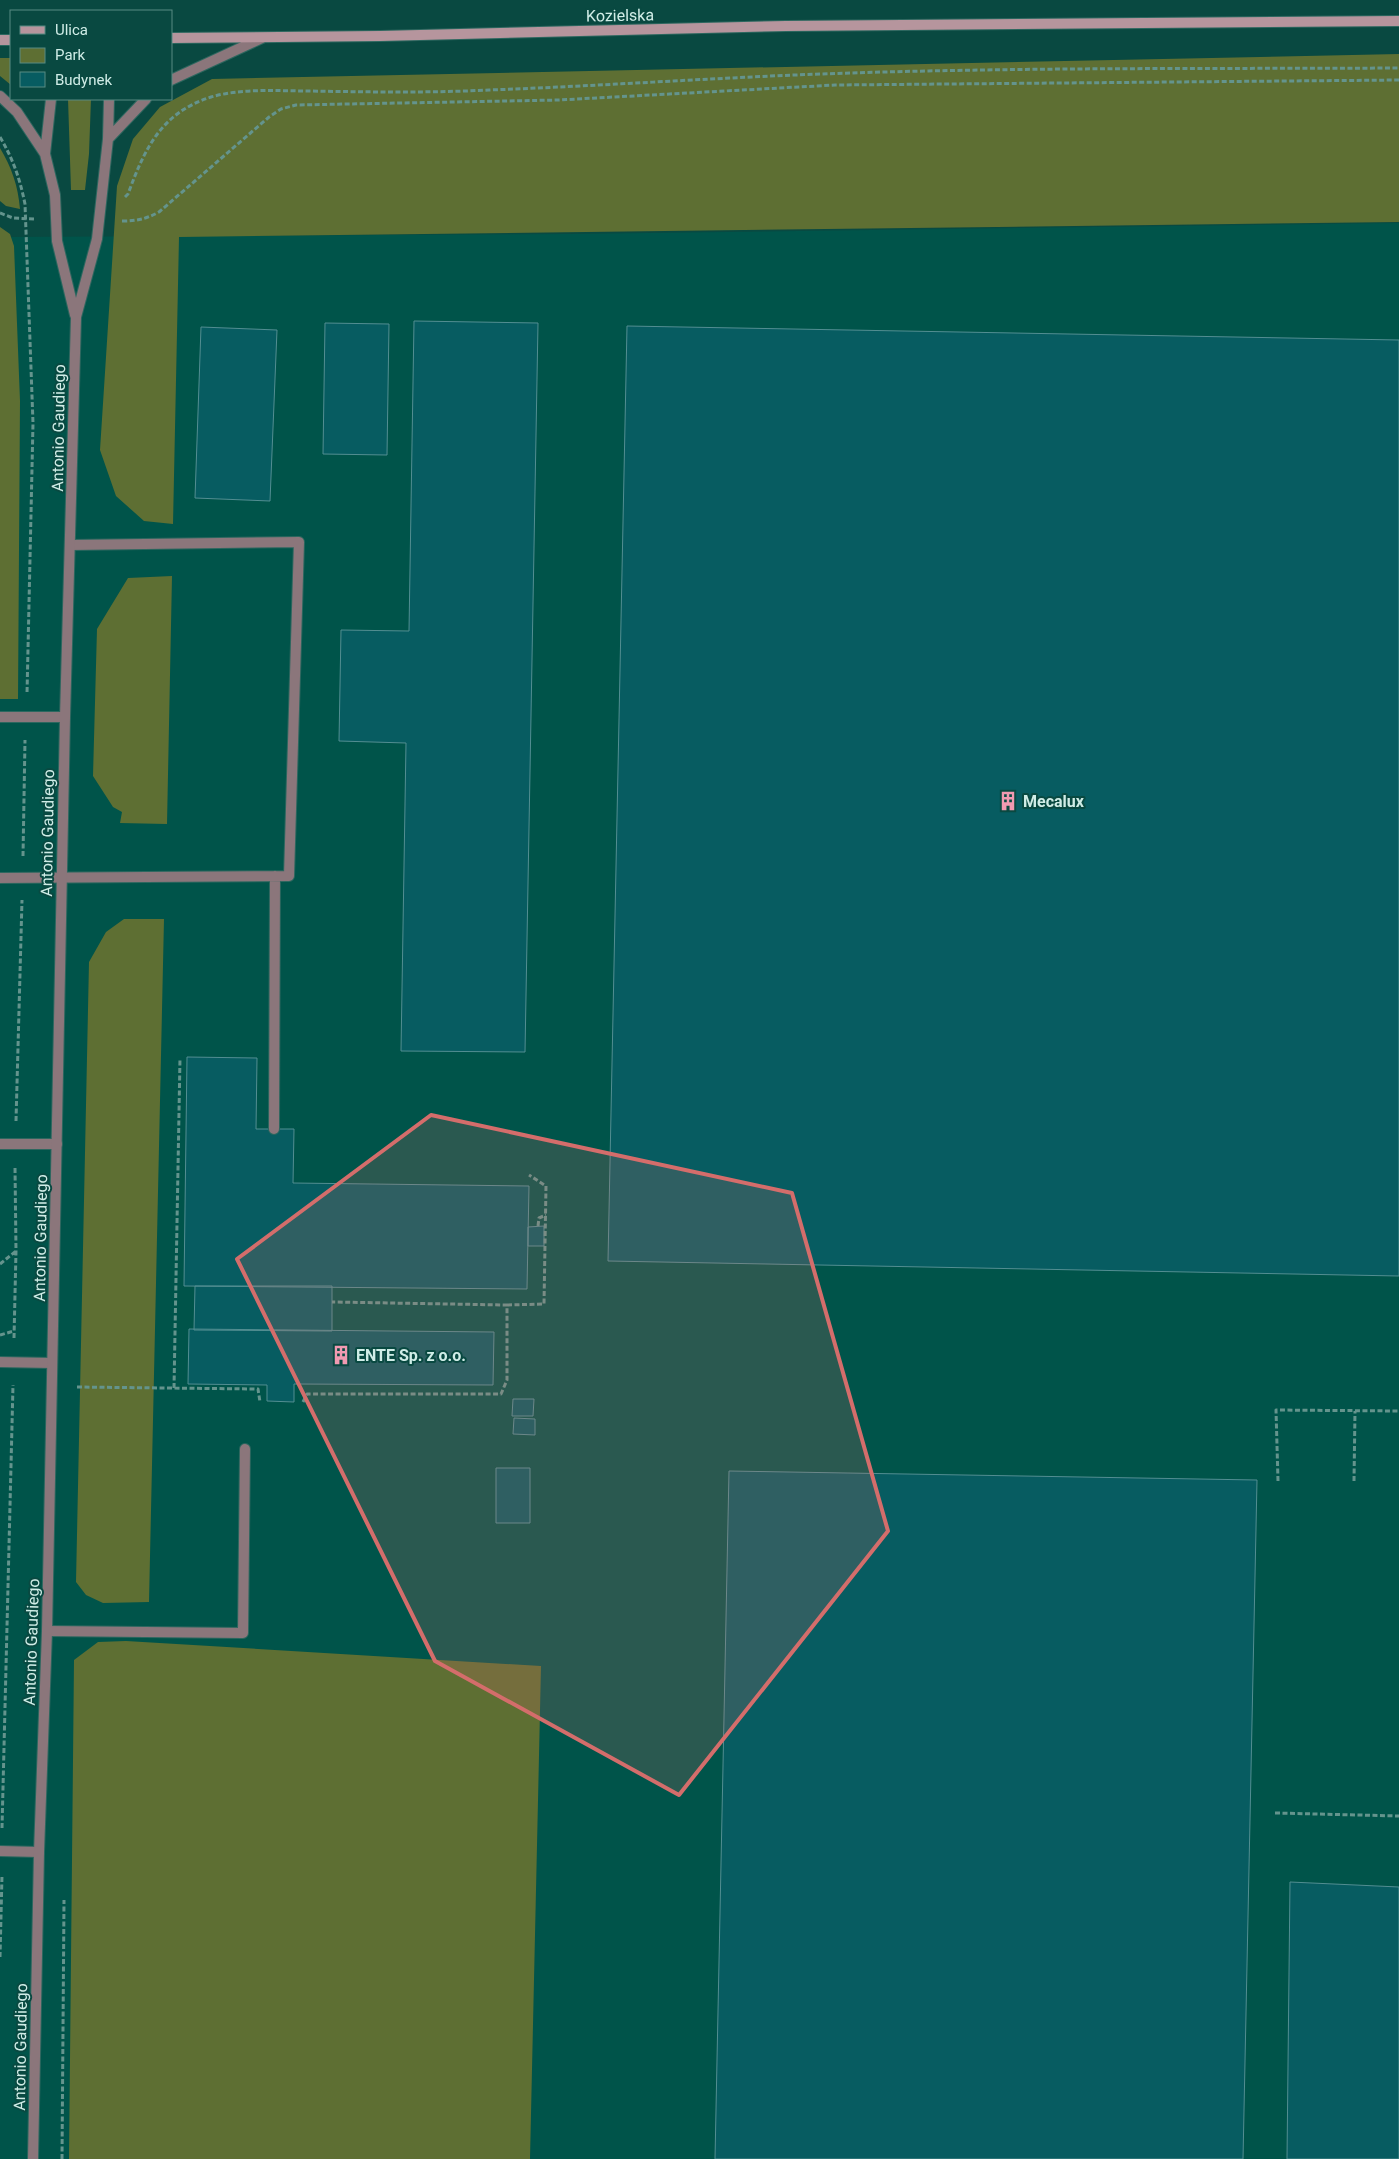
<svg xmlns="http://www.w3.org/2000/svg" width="1399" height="2159" font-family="Roboto,sans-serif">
	<rect width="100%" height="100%" fill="#094941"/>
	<!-- built -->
	<path fill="#00544a" d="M1399,223v1936h-1399v-1922l569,-3z"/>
	<!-- green -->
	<path fill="#5e6f33" d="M1399,54v168l-1220,15 -6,287 -29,-3 -28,-25 -16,-46 17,-264 16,-47 27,-32 52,-28z
		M0,58h11v27l-11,-9z
		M68,99h23l-2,55 -4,36h-14z
		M0,148c12,20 18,38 20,61l-14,-3 -6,-5z
		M0,227l10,7 4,12 6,155 -2,298h-18z
		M172,576l-5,248 -47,-1 2,-11 -9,-5 -20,-31 4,-147 31,-51z
		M124,919h40l-15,683 -46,1 -17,-8 -10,-13 13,-620 17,-30z
		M126,1641l415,25 -11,493h-461l5,-499 24,-18z"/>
	<!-- building -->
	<path fill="#075c61" stroke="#538e92" d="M414,321l124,2 -13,729 -124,-1 5,-308 -67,-2 2,-111 68,1z
		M325,323l64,1 -2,131 -64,-1z
		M627,326l772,14v936l-791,-15z
		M201,327l76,3 -7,171 -75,-3z
		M187,1057l70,1 -1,71h38l-1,54 236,3 -2,103 -343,-3z
		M544,1226v20h-16v-19z
		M195,1286h137v45l-138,-1z
		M189,1329l305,3 -1,53 -199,-1v18l-27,-1v-16l-79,-1z
		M513,1399h21l-1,17h-21z
		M514,1418l21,1v16l-22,-1z
		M496,1468h34v55h-34z
		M729,1471l528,9 -14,679h-528z
		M1290,1882l109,5v272h-112z"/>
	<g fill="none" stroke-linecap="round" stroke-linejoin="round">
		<defs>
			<path id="lane" d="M0,717h65
				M0,878l289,-2 10,-334 -229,3
				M274,1129l1,-253
				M0,1144h57
				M0,1362l52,1
				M47,1631l196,2 2,-184
				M0,1851l39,1"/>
			<path id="street" d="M171,80l91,-42
				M0,96l17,16 28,42 10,41 2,46 18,74
				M108,139l38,-40
				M45,154l6,-55
				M33,2159l6,-307 8,-221 18,-914 11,-400 21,-78 11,-100 1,-40"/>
			<path id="secondary" d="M171,38l209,-2 406,-10 613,-5
				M0,40h11"/>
		</defs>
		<!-- lane casing -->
		<use href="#lane" stroke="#2d675f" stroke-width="12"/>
		<!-- street casing -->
		<use href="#street" stroke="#2d675f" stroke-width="12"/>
		<!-- secondary casing -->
		<use href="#secondary" stroke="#2d675f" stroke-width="12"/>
		<!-- path -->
		<path stroke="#64948d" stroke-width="3" stroke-dasharray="5 2.5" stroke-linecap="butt" d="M0,137c13,22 20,42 25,67l8,219 -6,271
			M125,197l3,-3c17,-46 33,-81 83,-97 31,-9 67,-6 99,-6 60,1 119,2 179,-1 111,-4 221,-12 332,-16 192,-7 385,-5 578,-6
			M0,213l13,5 21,1
			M122,221c15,0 24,-2 37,-9l110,-95 12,-8 15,-4 263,-5 276,-15 564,-5
			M23,856l2,-116
			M16,1121l6,-221
			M538,1226l1,-8 7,-3
			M0,1264l16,-13
			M507,1305l37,-1 2,-118 -17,-11
			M0,1335l14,-4
			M14,1338l2,-87 -1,-84
			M77,1387l181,2 2,13
			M174,1388l6,-330
			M303,1402l4,-8h194l6,-14v-75l-175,-3
			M1278,1481l-2,-71 123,1
			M1354,1481l1,-70
			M1275,1813l124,3
			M2,1828l11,-443
			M0,1957l2,-82
			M62,2159l2,-259"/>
		<!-- lane -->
		<use href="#lane" stroke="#8b767b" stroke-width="10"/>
		<!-- street -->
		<use href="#street" stroke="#8b767b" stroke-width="10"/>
		<!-- secondary -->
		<use href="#secondary" stroke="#b6959d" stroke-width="10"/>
	</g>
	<!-- marked area -->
	<path fill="#d46d6b" fill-opacity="0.2" stroke="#d46d6b" stroke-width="4" stroke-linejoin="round" d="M431,1115l361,78 96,338 -209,264 -244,-134 -198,-402z"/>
	<!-- icons -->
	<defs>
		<symbol id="building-bare" viewBox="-9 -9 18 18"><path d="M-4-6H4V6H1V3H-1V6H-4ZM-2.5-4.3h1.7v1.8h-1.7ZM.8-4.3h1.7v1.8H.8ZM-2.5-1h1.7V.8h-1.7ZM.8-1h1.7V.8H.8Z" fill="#f19ab1" stroke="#094941" stroke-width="2.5" paint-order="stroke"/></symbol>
	</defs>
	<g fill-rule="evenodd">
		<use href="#building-bare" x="994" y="787" width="28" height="28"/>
		<use href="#building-bare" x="327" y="1341" width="28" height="28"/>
	</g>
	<g text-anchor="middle" stroke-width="4" stroke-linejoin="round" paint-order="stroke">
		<!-- street labels -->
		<g font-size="16" fill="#d0ede7" stroke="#094941">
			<text transform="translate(620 15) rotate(-1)" y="6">Kozielska</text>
			<text transform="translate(58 428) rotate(-89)" y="6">Antonio Gaudiego</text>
			<text transform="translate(47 833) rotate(-89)" y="6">Antonio Gaudiego</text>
			<text transform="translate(40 1238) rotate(-89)" y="6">Antonio Gaudiego</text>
			<text transform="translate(31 1642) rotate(-88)" y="6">Antonio Gaudiego</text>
			<text transform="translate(20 2047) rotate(-89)" y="6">Antonio Gaudiego</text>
		</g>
		<!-- poi labels -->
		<g font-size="16" font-weight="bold" fill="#d0ede7" stroke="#094941" text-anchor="start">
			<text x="1023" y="807">Mecalux</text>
			<text x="356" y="1361">ENTE Sp. z o.o.</text>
		</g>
	</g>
	<!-- legend -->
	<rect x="10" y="10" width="162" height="90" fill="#094941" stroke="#598b83"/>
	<rect x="20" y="26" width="25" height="8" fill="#b6959d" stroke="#598b83"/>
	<text x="55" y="35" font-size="15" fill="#d0ede7">Ulica</text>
	<rect x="20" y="48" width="25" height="15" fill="#5e6f33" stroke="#598b83"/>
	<text x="55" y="60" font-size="15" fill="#d0ede7">Park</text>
	<rect x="20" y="72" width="25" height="15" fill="#075c61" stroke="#598b83"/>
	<text x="55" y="85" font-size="15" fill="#d0ede7">Budynek</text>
</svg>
